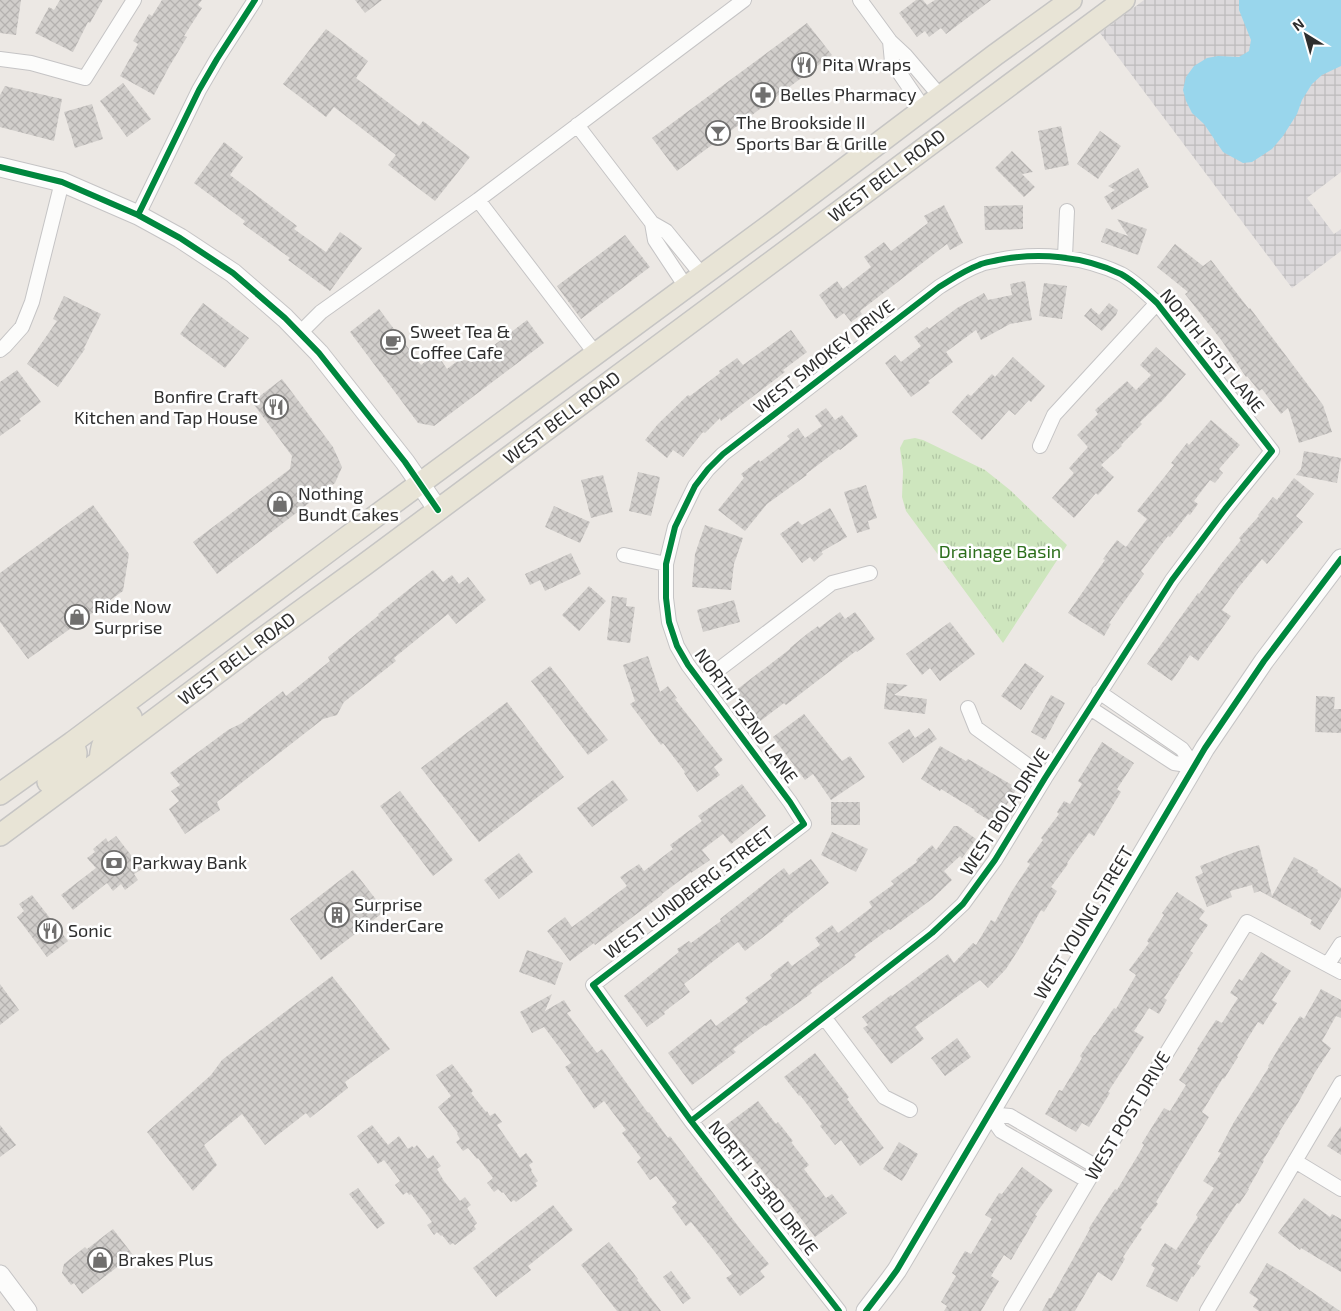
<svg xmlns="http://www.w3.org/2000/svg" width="1341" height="1311" font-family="'Exo 2',sans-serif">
	<defs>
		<pattern id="industrial-grid" width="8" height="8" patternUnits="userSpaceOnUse" patternTransform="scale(1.25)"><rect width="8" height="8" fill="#dcd9db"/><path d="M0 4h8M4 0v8" fill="none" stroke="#bdbbbc"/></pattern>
		<pattern id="grass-tufts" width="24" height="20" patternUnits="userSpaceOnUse" patternTransform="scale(1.25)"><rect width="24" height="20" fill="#cee6be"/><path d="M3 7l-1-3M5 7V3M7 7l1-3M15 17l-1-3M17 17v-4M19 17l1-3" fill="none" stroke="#b1c6a4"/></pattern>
		<pattern id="building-cross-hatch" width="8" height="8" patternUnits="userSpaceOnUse" patternTransform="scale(1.25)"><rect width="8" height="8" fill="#d1cecb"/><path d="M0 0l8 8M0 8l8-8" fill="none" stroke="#b4b1af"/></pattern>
	</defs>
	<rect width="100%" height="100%" fill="#ece8e4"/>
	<!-- industrial -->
	<path fill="url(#industrial-grid)" d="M1144,0h197v172l-34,26 27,36 7,-5v22l-49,37 -192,-255z"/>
	<!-- grass -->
	<path fill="url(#grass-tufts)" d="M915,438l8,2 62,30 25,20 57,55 -64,98 -97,-132 -4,-14 1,-26 -3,-23 4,-8z"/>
	<!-- water -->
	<path fill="#99d6ec" d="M1239,0h102v66l-19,9 -10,9 -10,16 -5,14 -14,22 -11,13 -20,13 -9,1 -20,-11 -19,-28 -12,-11 -6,-12 -3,-11 3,-13 8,-11 13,-8 11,-2 21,1 10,-6 2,-11 -12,-30z"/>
	<!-- building -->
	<path fill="url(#building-cross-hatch)" d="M0,0h21l-5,35 -16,-2z
		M60,0h43l-13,23 -2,-1 -15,30 -38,-19 14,-26 5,3z
		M162,0h40l-4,5 4,3 -18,28 3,1 -18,30 -15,28 -34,-19 18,-32 -5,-3 16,-27 3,2z
		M355,0h27l-17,13z
		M916,0h7l4,5 8,-5h56l-45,34 -5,-6 -12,9 -4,-6 -8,6 -18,-24z
		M807,23l25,32 -155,116 -25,-33z
		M326,29l42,32 -12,17 63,48 4,-5 47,36 -35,44 -47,-36 8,-10 -62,-48 -8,10 -43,-33z
		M123,83l28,36 -24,18 -27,-36z
		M5,86l57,13 -8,42 -54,-14v-32z
		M92,104l11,35 -28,9 -11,-36z
		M1061,126l8,39 -24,5 -7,-39z
		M1100,131l21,15 -23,33 -21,-15z
		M224,142l19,15 -13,18 67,51 -3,3 32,23 14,-20 22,16 -32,43 -42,-31 2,-2 -47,-34 2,-3 -51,-38z
		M1012,151l21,21 -11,2 13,13 -11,10 -29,-29z
		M1138,168l11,19 -37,23 -8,-13 11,-7 -7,-4z
		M944,205l19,38 -13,7 -3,-6 -87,67 2,3 -11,8 -7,-9 -8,6 -17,-24 18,-14 6,8 28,-22 -7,-10 20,-15 7,9 37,-28 -4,-7z
		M1023,205v24l-38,1 -1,-24z
		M1117,219l30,10 -9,26 -37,-13 5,-14 22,8z
		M625,235l25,32 -69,52 -24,-33z
		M1175,244l28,22 8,-6 38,49 1,-1 73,97 9,27 -33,11 -11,-35 -7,6 -19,-25 -3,2 -12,-15 -1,1 -24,-36 -37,-47 3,-2 -31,-25z
		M1025,281l7,39 -22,4 -29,16 -5,-10 -30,22 7,10 -25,19 2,2 -19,14 -26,-34 10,-8 6,7 20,-16 -7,-9 13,-10 2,2 28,-21 27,-15 4,7 24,-5 -2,-11z
		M1044,283l23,3 -5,33 -23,-3z
		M64,296l37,18 -17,34 1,1 -27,38 -31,-23 30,-43 -4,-2z
		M203,303l46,35 -24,30 -45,-34z
		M1109,303l9,7 -2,5 -14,16 -18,-15 7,-8 8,7z
		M379,309l42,56 9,-7 11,2 6,9 13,-10 12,3 55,-42 17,23 -110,83 -16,-3 -68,-91z
		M791,330l16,22 -24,18 2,2 -46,35 -18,14 -1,-3 -15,15 -2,-1 -20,25 -10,-7 -6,8 -22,-18 13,-16 30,-29 2,1 30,-23 -1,-2 18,-13 6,7z
		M1156,347l30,27 -24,27 -22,21 2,2 -21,21 1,1 -21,19 13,12 -16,18 -2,-2 -22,25 -22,-20 22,-25 -5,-5 19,-21 -11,-12 21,-21 -3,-4 32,-29 9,9 15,-15 -11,-10z
		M1013,357l32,29 -14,16 -2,-2 -14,15 -6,-5 -27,30 -30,-28 16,-18 3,2 21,-22 3,3z
		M17,370l24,32 -22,17 2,2 -21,15v-54z
		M282,379l51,68 9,20 -7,16 -118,91 -24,-32 97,-73 2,-13 -40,-54z
		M826,408l9,12 7,-5 16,21 -18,14 -1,-1 -33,25 1,1 -40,29 -22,27 -27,-21 26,-32 -3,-4 18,-14 1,2 30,-23 -3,-3 11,-8 7,10 17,-12 -7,-10z
		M1211,420l29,25 -21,24 4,4 -8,10 -5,-3 -16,21 4,3 -8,11 -2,-1 -18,23 -2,-1 -27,35 3,3 -35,49 2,1 -7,12 -36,-23 37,-53 -2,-1 14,-19 9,7 21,-28 -10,-8 37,-46 -3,-2 16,-20 2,2z
		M1304,451l37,7 -4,25 -41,-8 5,-6z
		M638,472l22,5 -9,39 -22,-5z
		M603,475l10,37 -22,6 -10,-38z
		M1294,478l20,16 -18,22 7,6 -36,42 -5,-5 -23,28 -17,23 9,6 -33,45 -8,-6 -18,26 -25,-17 51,-71 1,1 22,-30 20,-24 -2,-2 20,-22 -1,-1 15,-18 4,3z
		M866,485l11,33 -9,3 2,8 -13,4 -13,-41z
		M93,505l36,49 -6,37 -95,68 -28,-37v-49z
		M554,506l36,16 -10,21 -35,-16z
		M830,508l17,29 -26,15 2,2 -9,8 -4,-5 -8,6 -22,-29 18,-13 4,4z
		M705,525l38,13 -9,26 -3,26 -39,-3 3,-33z
		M571,553l10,21 -36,17 -5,-11 -10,5 -5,-11z
		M433,570l10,12 9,-7 7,9 9,-7 18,23 -30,24 -8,-10 -54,44 2,3 -52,41 -7,13 -14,4 -106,83 3,8 -35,24 -16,-25 10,-8 -8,-10 9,-6 -10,-12 58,-43 14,-7 41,-32 3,5 44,-35 -2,-4 51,-42 -1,-1z
		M589,586l17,15 -27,30 -17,-16z
		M612,596l15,2 -1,8 9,1 -5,36 -23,-3z
		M734,600l6,22 -37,10 -6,-22z
		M840,612l5,7 10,-7 20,27 -18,13 -1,-1 -70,54 -2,-2 -25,19 -24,-31 55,-42v-1l17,-14 11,-8 1,2z
		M950,622l25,32 -35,27 -10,-13 -8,7 -16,-21z
		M648,656l12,36 8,-6 9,12 -2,1 48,61 -9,7 6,8 -23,17 -13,-19 1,-1 -22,-29 -2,2 -31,-41 5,-3 -12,-36z
		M1025,663l19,13 -23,34 -20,-14z
		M550,666l58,74 -20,15 -57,-74z
		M887,683l21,2 -14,10 33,4 -2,15 -41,-5z
		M1051,695l14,8 -20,37 -14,-8z
		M1316,696l19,1 -1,12h7v24l-26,-1z
		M507,702l57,75 -85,65 -58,-74z
		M804,714l38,47 8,-5 15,21 -34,23 -18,-26 -8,6 -32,-43z
		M929,728l8,11 -34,24 -15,-20 21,-14 6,9z
		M1102,742l32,21 -17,26 4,3 -27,44 -5,-3 -22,30 1,1 -17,23 6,4 -13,21 -3,-2 -17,30v1l-18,28 -18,19 -8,-8 -65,47 9,12 -33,25 -28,-36 5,-3 -6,-8 29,-22 1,1 56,-42 6,9 19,-20 3,2 15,-25 4,2 17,-31 18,-27 -3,-2 16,-22 -2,-2 18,-24 -2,-2 7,-11 6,3 12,-20 -4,-3z
		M940,746l26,15 2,-2 49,29 -22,36 -21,-13 1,-1 -34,-21 -1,2 -19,-12z
		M613,780l15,20 -36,27 -15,-19z
		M742,784l24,32 -35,28 -8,-10 -21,16 8,10 -19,13v-1l-29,22v1l-67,50 -1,-2 -24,18 -23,-30 18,-14 7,10 55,-41 -7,-9 19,-13 5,7 29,-22 -3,-4 32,-24 -4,-5z
		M400,791l53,69 -20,16 -53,-70z
		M831,802h29v23h-29z
		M954,826h4l18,13 -14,19 -2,-2 -16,15 8,9 -20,19 -42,31 -1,-1 -35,26 2,2 -46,34 2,2 -46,33 -1,-1 -32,24 3,3 -44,33 -24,-32 43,-34 5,7 32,-24 -3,-4 27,-20 -2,-3 18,-14 4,5 28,-21 -5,-7 17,-13 6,8 34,-26 -3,-5 25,-18 -3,-3 26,-19 -1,-2 16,-15 4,5z
		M832,832l36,17 -12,23 -35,-17z
		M116,836l26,33 -8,5 4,6 -13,10 -4,-6 -8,7 -6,-8 -34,27 -12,-15 35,-27 -9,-10 8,-6 -2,-3 13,-11 2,4z
		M1259,845l13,51 22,-39 24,13 -1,2 24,16v9l-21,33 -10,-6 2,-4 -52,-29 -6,2 -2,-8 -22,6 2,6 -25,10 -12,-30 8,-4 -3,-7 35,-14z
		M519,853l14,19 -34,27 -15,-19z
		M811,859l18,24 -46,37 1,1 -39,30 -7,-9 -54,42 6,8 -26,20 1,2 -18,13 -23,-31 55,-44 -2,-3 12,-8 2,2 30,-22 -1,-2 64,-51 5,7z
		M353,870l32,41 -64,49 -31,-41z
		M1177,892l28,19 -6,8 9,6 -18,26 3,2 -14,21h1l-16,24 3,2 -8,14 -10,-6 -15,23 10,6 -36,55 2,1 -21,34 -7,-4 -6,9 -31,-18 14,-24 3,1 20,-33 -2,-2 14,-21h1l19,-27 2,1 20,-34 -7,-5 20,-27 -2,-2 17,-26 -2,-2z
		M32,895l36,46 -21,16 -30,-40 7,-6 -5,-7z
		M527,950l36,13 -8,22 -36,-13z
		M1261,952l30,19 -19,29 5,3 -14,22 -5,-3 -21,34 1,1 -14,22 -1,-1 -21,34 7,5 -53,85 2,2 -18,24 2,1 -19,28 2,2 -13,22 -14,-9 -23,39h-33l7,-13h2l39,-69 -1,-1 19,-29 7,-10 2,1 27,-45 -2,-2 22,-35 6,3 16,-26 -7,-5 19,-30 -1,-1 19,-29 6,3 16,-25 -8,-5 9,-14 3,2z
		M332,976l58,73 -45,33 3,6 -38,30 -4,-5 -41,32 -23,-31 -38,31 13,20 -24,26 -46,-59 64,-57 11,-15z
		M0,984l19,26 -19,15z
		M1321,989l20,11v18l-5,-2 -14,25 9,7 -17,26 -16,29 -19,29 1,1 -17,27 1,1 -16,28h1l-10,15 -2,-1 -40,61 4,2 -8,11 -1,-1 -15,26 -31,-16 9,-18 -4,-3 14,-22 11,7 22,-33 -2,-2 18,-27 -11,-7 18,-28 -3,-1 16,-30 35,-55 -1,-1 12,-20 20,-30 4,3z
		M552,994l-7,17 19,-11 7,11 -4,2 30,40 5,-4 46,64 1,-1 19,26 2,-2 71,94 28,34 -9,7 5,6 -25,19 -14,-18 6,-4 -21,-27 -20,-25 -5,4 -14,-19 5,-4 -21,-27 -6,4 -13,-18 4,-4 -19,-25 4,-3 -22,-29 -10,8 -29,-42 6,-4 -27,-36 -12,6 -12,-21z
		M957,1038l14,19 -26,19 -14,-18z
		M815,1053l34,44 -2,2 37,49 -24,18 -19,-26 -6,5 -15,-19 2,-2 -22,-29 -1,1 -15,-19z
		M452,1064l21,27 -2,2 15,19 1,-1 3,5 5,-3 7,9 -5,3 23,33 6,-5 7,9 -4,3 3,5 -1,1 7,10 -3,2 2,3 -21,16 -2,-2 -3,2 -8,-10 -1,1 -4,-4 -4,3 -7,-9 6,-5 -15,-20 -1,1 -9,-11 -5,3 -7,-9 4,-3 -3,-5 1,-1 -20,-26 13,-11 -15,-21z
		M758,1101l18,23 2,-2 15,19 -2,1 18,23 -5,4 22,29 6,-4 15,19 -32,24 -37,-49 -1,1 -51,-64z
		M0,1125l16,20 -16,12z
		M372,1125l16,20 11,-9 9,13 4,-3 2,2 3,-3 11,14 5,-4 8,11 -4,3 7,12 16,20 5,-4 6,8 -4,3 10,15 -3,3 2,3 -21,16 -2,-2 -3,2 -8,-10 -1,1 -4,-4 -3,3 -7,-10 5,-3 -21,-28 -2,1 -2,-3 -4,3 -8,-10 5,-4 -16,-21 -6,4 -21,-28z
		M1341,1126v29l-14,-9z
		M899,1142l19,12 -16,27 -19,-12z
		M1022,1167l31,23 -18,25 2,1 -26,44 -7,-5 -13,21 8,5 -18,30h-37l3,-5 -6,-4 15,-26 -4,-3 13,-22 6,3 21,-35 -7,-4 14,-22 3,1z
		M358,1188l27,35 -8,6 -28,-35z
		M1304,1198l26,19 2,-3 9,5v53l-40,-24 -1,2 -22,-17z
		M553,1205l20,25 -45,36 3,4 -35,27 -23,-29z
		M113,1229l20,26 -51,39 -8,-11 -3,2 -9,-12 2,-9 21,-17 2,2z
		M609,1242l29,37 -1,1 24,31h-44l-36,-46z
		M1267,1263l19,11 54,37h-81l-6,-4 5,-8 -9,-6z
		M671,1271l20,27 -8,6 -20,-27z"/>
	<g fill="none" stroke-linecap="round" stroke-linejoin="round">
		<defs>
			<path id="street" d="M860,0l30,41 15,14 35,41
				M890,41l2,21 32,47
				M0,59l31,4 54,15 49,-78
				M577,125l75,98 14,8 36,44
				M478,200l117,153
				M138,215l61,-125 18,-31 38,-59
				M652,223l3,17 31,47
				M1065,257l2,-46
				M300,333l21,-21 157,-112 266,-200
				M0,350l5,-4 17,-19 10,-25 30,-120
				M1040,446l14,-31 103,-112
				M624,555l42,9
				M701,683l131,-100 38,-10
				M1099,692l83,57 12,17
				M968,708l8,20 69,50
				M1090,708l84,55 20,3
				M1328,964l13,-20
				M824,1017l60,80 26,13
				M989,1114l21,2 87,51
				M989,1114l12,17 87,50
				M691,1121l241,-188 31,-29 32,-44 50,-82 127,-198 53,-71 47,-58 -115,-148c-11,-10 -23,-22 -36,-29 -38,-18 -82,-22 -123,-14 -7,2 -13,2 -19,5 -14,5 -27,14 -40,22l-216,167 -15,15 -13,17 -20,41 -9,37v34l3,24 8,24 11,19 102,137 14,22 -211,161 98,136 148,190
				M1295,1161l46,28
				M1011,1311l77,-130 159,-259 94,50
				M1207,1311l134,-228"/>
			<path id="secondary" d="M0,167l62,15 76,33 42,23 53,35 52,45 34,35 86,109 33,48
				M0,1275l27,36
				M866,1311l23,-30 8,-11 308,-522 59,-87 77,-102"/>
			<path id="primary" d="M100,761c2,-28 10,-28 31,-44
				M48,782l27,-22 1,-7 -3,-11
				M0,794l73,-52 269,-201 431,-318 222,-168 76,-55
				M0,835l100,-74 154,-116 110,-80 760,-565"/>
		</defs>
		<!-- street casing -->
		<use href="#street" stroke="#c5c4c5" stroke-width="16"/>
		<!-- secondary casing -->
		<use href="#secondary" stroke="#c5c4c5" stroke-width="21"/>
		<!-- primary casing -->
		<use href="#primary" stroke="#c6c5c4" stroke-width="24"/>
		<!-- street -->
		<use href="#street" stroke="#fcfcfb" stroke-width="14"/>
		<!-- secondary -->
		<use href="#secondary" stroke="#fcfcfb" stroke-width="19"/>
		<!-- primary -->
		<use href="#primary" stroke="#e8e4d6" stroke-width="21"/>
		<defs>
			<path id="cycleway" d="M0,167l62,15 76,33 42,23 53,35 52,45 34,35 86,109 33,48
				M138,215l61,-125 18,-31 38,-59
				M691,1121l241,-188 31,-29 32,-44 50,-82 127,-198 53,-71 47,-58 -115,-148c-11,-10 -23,-22 -36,-29 -38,-18 -82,-22 -123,-14 -7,2 -13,2 -19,5 -14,5 -27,14 -40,22l-216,167 -15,15 -13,17 -20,41 -9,37v34l3,24 8,24 11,19 102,137 14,22 -211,161 98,136 148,190
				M866,1311l23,-30 8,-11 308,-522 59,-87 77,-102"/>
		</defs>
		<!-- cycleway casing -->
		<use href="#cycleway" stroke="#fff" stroke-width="9"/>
		<!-- cycleway -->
		<use href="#cycleway" stroke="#00873e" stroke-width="6"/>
	</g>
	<!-- icons -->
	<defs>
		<symbol id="restaurant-ring" viewBox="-11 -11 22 22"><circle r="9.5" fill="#fff" stroke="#706f6e" stroke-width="1.5"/><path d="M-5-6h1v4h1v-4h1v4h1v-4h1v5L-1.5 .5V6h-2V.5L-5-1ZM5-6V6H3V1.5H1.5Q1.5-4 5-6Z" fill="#706f6e"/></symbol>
		<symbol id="pharmacy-ring" viewBox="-11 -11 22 22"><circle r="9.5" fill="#fff" stroke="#706f6e" stroke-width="1.5"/><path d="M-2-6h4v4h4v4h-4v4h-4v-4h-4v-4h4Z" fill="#706f6e"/></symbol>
		<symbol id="bar-ring" viewBox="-11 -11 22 22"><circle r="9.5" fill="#fff" stroke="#706f6e" stroke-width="1.5"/><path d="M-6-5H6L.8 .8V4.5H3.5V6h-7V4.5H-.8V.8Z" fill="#706f6e"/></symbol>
		<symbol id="cafe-ring" viewBox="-11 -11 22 22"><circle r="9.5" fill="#fff" stroke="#706f6e" stroke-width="1.5"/><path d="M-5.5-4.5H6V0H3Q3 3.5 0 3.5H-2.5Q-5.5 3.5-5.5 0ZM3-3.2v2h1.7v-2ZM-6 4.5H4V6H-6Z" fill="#706f6e"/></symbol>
		<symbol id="shop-ring" viewBox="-11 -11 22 22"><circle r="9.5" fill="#fff" stroke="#706f6e" stroke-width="1.5"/><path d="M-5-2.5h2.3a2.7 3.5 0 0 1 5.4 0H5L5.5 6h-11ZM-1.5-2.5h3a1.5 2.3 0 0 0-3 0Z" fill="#706f6e"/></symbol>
		<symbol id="bank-ring" viewBox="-11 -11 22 22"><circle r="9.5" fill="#fff" stroke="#706f6e" stroke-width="1.5"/><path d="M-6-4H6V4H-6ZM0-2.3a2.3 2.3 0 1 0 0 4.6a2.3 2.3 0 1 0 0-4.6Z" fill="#706f6e"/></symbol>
		<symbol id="building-ring" viewBox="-11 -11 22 22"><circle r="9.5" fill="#fff" stroke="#706f6e" stroke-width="1.5"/><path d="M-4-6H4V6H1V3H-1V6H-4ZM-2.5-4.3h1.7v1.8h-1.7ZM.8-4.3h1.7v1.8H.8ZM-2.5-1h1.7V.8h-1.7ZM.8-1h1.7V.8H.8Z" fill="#706f6e"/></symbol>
	</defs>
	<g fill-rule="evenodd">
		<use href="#restaurant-ring" x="790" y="51" width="28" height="28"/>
		<use href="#pharmacy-ring" x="749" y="81" width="28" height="28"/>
		<use href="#bar-ring" x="704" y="119" width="28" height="28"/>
		<use href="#cafe-ring" x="379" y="328" width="28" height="28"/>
		<use href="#restaurant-ring" x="262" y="393" width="28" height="28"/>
		<use href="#shop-ring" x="266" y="490" width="28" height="28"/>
		<use href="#shop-ring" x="63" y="603" width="28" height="28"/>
		<use href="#bank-ring" x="100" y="849" width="28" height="28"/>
		<use href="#building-ring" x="323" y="901" width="28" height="28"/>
		<use href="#restaurant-ring" x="36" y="917" width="28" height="28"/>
		<use href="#shop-ring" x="86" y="1246" width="28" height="28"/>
	</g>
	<g text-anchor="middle" stroke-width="5" stroke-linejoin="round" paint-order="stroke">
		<!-- poi labels -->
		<g font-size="18" fill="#2e2e2e" stroke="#fff" text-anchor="start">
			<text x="822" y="71">Pita Wraps</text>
			<text x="780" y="101">Belles Pharmacy</text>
			<text x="736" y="129">The Brookside II<tspan x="736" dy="21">Sports Bar &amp; Grille</tspan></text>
			<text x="410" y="338">Sweet Tea &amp;<tspan x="410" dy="21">Coffee Cafe</tspan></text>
			<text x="258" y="403" text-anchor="end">Bonfire Craft<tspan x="258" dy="21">Kitchen and Tap House</tspan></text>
			<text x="298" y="500">Nothing<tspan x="298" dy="21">Bundt Cakes</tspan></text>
			<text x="94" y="613">Ride Now<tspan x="94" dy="21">Surprise</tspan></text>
			<text x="132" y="869">Parkway Bank</text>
			<text x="354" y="911">Surprise<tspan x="354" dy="21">KinderCare</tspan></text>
			<text x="68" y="937">Sonic</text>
			<text x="118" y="1266">Brakes Plus</text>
		</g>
		<!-- street labels -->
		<g font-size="18" fill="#2e2e2e" stroke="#fff">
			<text transform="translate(887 176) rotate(-37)" y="6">WEST BELL ROAD</text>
			<text transform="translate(1212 351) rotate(51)" y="6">NORTH 151ST LANE</text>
			<text transform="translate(824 357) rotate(-38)" y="6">WEST SMOKEY DRIVE</text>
			<text transform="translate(562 418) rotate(-37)" y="6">WEST BELL ROAD</text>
			<text transform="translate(237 659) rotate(-37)" y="6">WEST BELL ROAD</text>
			<text transform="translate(746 716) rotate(54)" y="6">NORTH 152ND LANE</text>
			<text transform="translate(1005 812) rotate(-57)" y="6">WEST BOLA DRIVE</text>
			<text transform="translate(689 893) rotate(-37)" y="6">WEST LUNDBERG STREET</text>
			<text transform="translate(1084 923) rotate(-59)" y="6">WEST YOUNG STREET</text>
			<text transform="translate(1128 1116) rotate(-59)" y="6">WEST POST DRIVE</text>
			<text transform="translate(763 1188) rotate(52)" y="6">NORTH 153RD DRIVE</text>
		</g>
		<!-- park labels -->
		<g font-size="18" fill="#2c6e1b" stroke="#fff">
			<text x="1000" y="558">Drainage Basin</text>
		</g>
	</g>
	<!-- north arrow -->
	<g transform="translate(1306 35) rotate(323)" stroke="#ffffff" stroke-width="4" paint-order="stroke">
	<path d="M0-4L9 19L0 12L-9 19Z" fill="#2e2e2e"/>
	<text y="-8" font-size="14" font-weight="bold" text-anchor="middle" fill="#2e2e2e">N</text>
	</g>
</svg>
